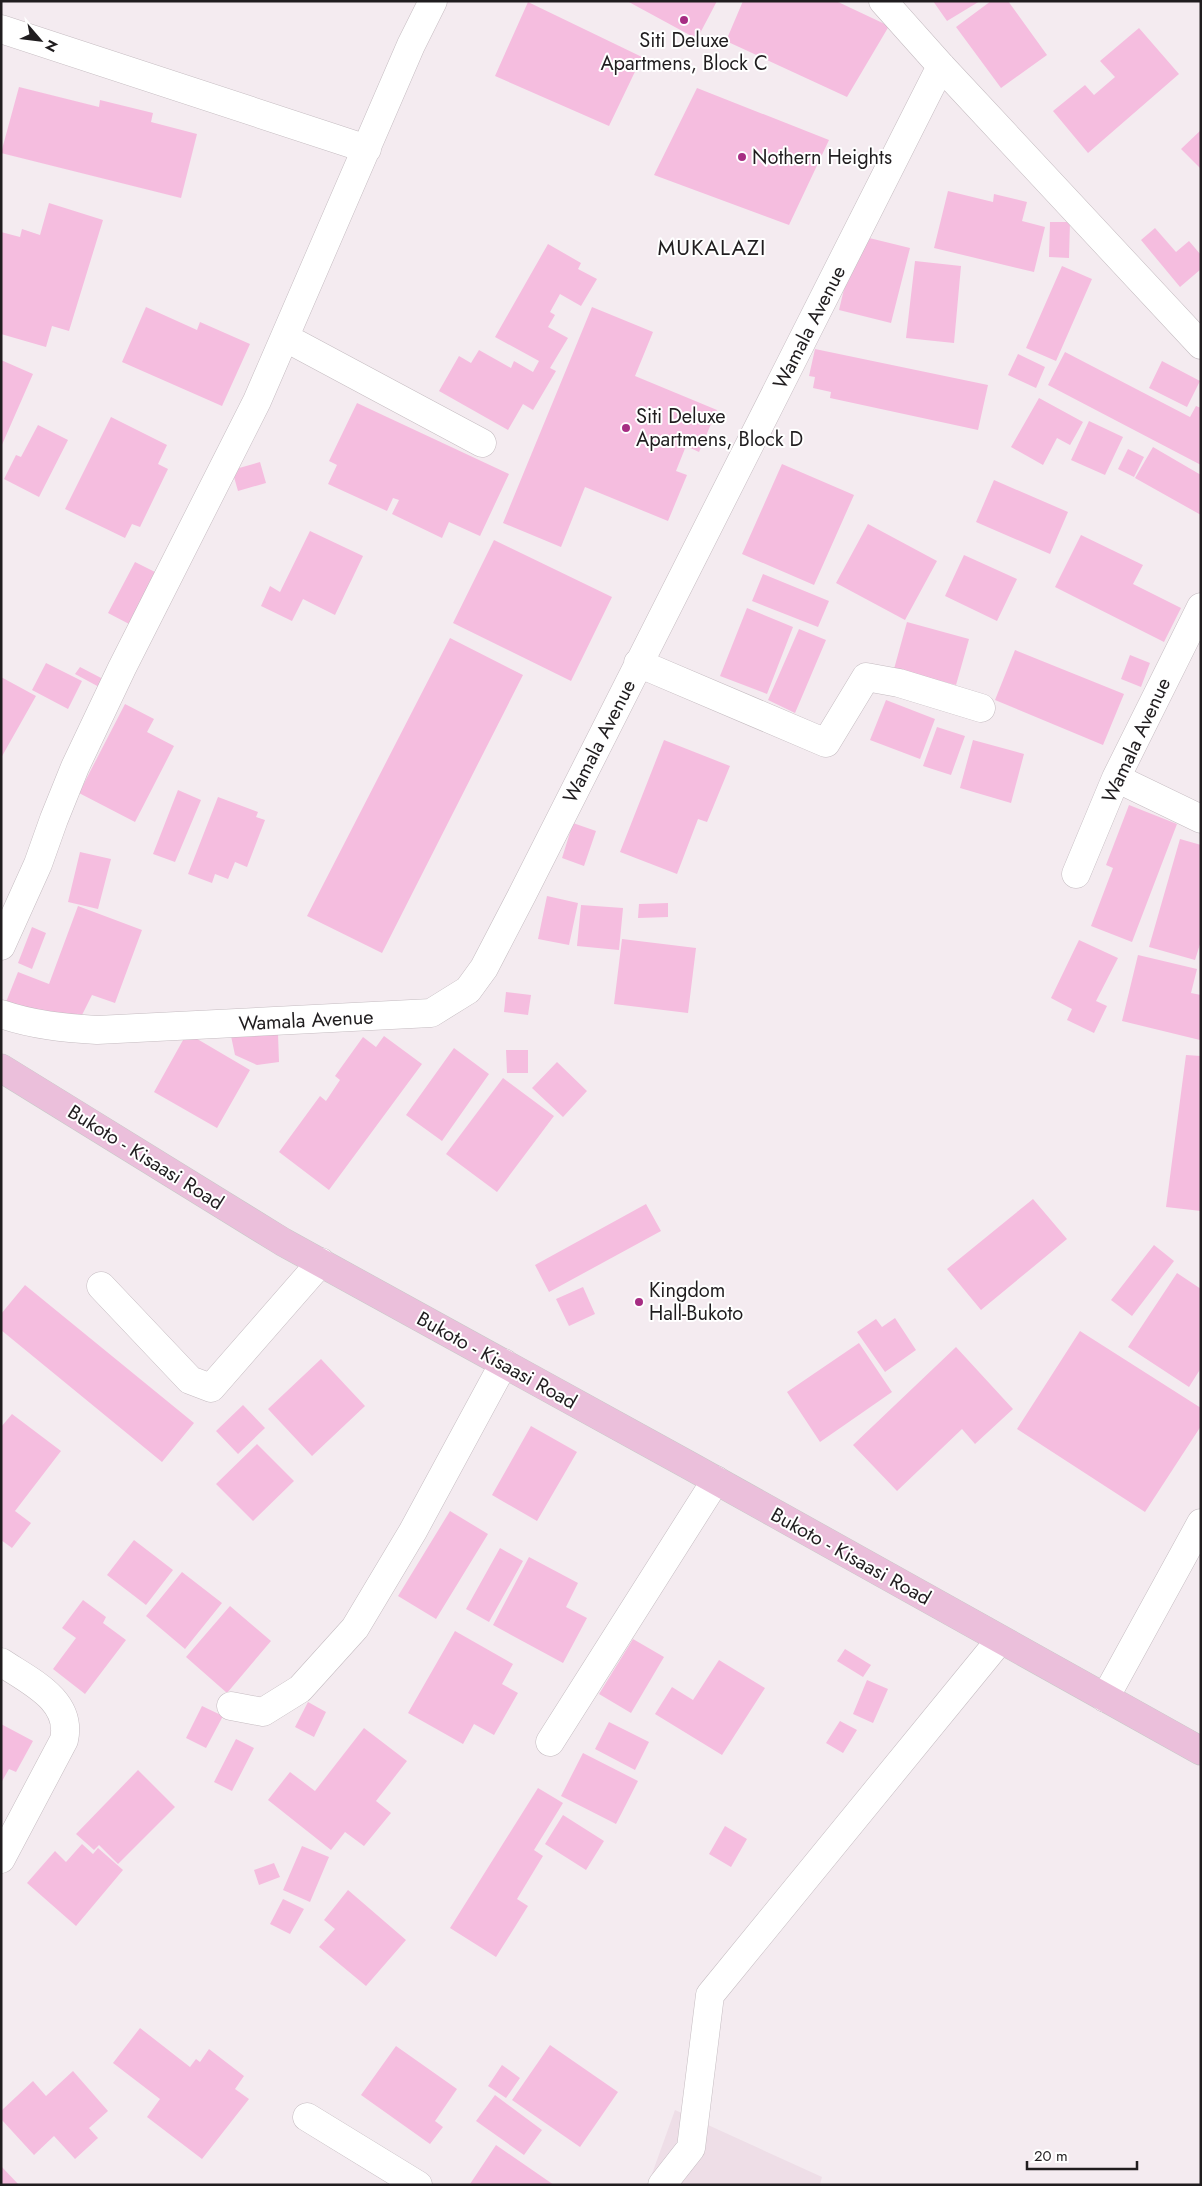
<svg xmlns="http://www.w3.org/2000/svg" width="1202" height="2186" font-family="Jost,sans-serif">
	<rect width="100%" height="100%" fill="#f4ebf0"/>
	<!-- built -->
	<path fill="#eedee7" d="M675,2110l147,67 -2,8h-172z"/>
	<!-- building -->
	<path fill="#f5bddf" d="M627,1h90l-20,38z
		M743,1h93l53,25 -42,71 -121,-56z
		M933,1h47l-33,20z
		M991,1h17l39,54 -46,33 -45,-61z
		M528,2l114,55 -33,69 -114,-50z
		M1139,28l40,46 -91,79 -35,-42 32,-26 9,10 21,-18 -15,-16z
		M19,87l80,20 1,-7 53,13 -2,9 46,12 -16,64 -180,-45z
		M697,88l132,52 -40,85 -135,-50z
		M1201,130v39l-20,-20z
		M948,191l45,11 1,-8 33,8 -5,19 23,6 -11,45 -100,-24z
		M49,203l54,17 -34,111 -17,-5 -6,21 -45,-13v-102l19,5 2,-8 18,6z
		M1050,222h20l-1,36 -20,-1z
		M1155,228l21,24 13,-11 12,14v14l-21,18 -39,-47z
		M857,235l53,13 -19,75 -52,-13z
		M548,244l33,19 -3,6 19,10 -16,27 -21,-12 -10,18 5,3 -7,12 20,11 -18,30 6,3 -23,39 -10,-6 -15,26 -69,-39 20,-35 12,7 8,-13 32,18 3,-7 19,11 6,-11 -44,-24z
		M915,261l46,5 -7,77 -48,-5z
		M1062,266l30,13 -36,82 -30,-13z
		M146,307l51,23 3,-8 50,22 -28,62 -100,-44z
		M592,307l61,25 -18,44 82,34 -18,42 -13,-6 -10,25 11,4 -19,46 -83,-34 -24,60 -58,-24z
		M815,349l173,36 -10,45 -148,-32 1,-6 -18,-4 2,-11 -6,-1z
		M1065,352l125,65 6,-11 5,2v57l-153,-80z
		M1018,354l27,13 -9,21 -28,-13z
		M1,360l32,14 -32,73z
		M1162,361l38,20 -13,26 -38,-19z
		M1039,398l44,24 -13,23 -13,-7 -14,27 -32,-18z
		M357,403l152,71 -29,62 -31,-14 -7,16 -50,-24 7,-14 -6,-2 -6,13 -59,-27 9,-19 -8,-4z
		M111,417l56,28 -9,19 10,5 -28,58 -8,-3 -7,14 -60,-29z
		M1089,421l34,16 -18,38 -34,-15z
		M38,425l30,15 -29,57 -35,-18 12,-24 5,2z
		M1153,447l48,28v40l-66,-37z
		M1128,449l16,8 -10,20 -16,-8z
		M260,462l6,21 -28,8 -6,-21z
		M782,464l72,31 -40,90 -72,-31z
		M994,480l74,32 -18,42 -74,-32z
		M868,524l69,37 -32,59 -69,-37z
		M310,531l53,25 -28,59 -32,-16 -11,22 -31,-15 9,-20 10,6z
		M1081,535l62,30 -10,19 48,24 -17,34 -109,-55z
		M494,540l118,57 -41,84 -118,-58z
		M964,555l53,24 -20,42 -52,-25z
		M135,562l22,11 -26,52 -23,-12z
		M763,574l66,27 -11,26 -66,-26z
		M747,608l46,19 -26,67 -47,-18z
		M907,622l62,17 -13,46 -62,-16z
		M799,629l27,11 -31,73 -27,-13z
		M450,638l73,37 -141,278 -75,-37z
		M1015,650l109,44 -21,51 -108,-45z
		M1130,655l20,8 -9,24 -20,-8z
		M46,663l36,18 -14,28 -36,-19z
		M80,667l25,13 -4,8 -26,-14z
		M1,677l35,19 -35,62z
		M886,700l49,19 -15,40 -50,-19z
		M125,704l29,15 -7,13 27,14 -39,76 -56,-29z
		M937,727l28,9 -14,39 -28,-9z
		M664,740l66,26 -23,56 -9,-3 -21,55 -57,-22z
		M973,740l51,14 -13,49 -51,-15z
		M178,790l23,10 -26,62 -22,-8z
		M218,797l40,15 -2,5 9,3 -18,47 -12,-5 -7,17 -13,-5 -3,9 -24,-9z
		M1129,805l48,19 -45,118 -41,-16 22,-58 -7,-3z
		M573,823l23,8 -12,35 -22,-8z
		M1180,839l21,6v96l-6,19 -46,-13z
		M80,852l31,7 -13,50 -30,-7z
		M547,896l31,7 -9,42 -31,-6z
		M668,903v14l-30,1 1,-14z
		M581,905l42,3 -4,42 -42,-4z
		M78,906l64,24 -27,73 -23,-8 -14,28 -72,-21 12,-30 31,12z
		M32,927l14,6 -14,36 -14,-6z
		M622,939l74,9 -8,65 -74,-9z
		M1079,940l39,18 -22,43 11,5 -13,27 -27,-13 5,-11 -21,-11z
		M1138,955l59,14 -6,24 10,2 -1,45 -78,-19z
		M506,992l25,3 -3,20 -24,-3z
		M187,1033l63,37 -33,58 -63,-36z
		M278,1034l1,28 -22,3 -22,-10 -4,-19z
		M384,1036l38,28 -93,126 -50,-38 41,-56 6,5 14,-21 -5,-4 28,-39 13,10z
		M454,1048l35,26 -47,67 -36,-26z
		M506,1050h22v23h-21z
		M1186,1055l15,1v155l-35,-4z
		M557,1062l30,29 -24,26 -31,-29z
		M503,1078l51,38 -57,76 -51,-38z
		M1033,1199l34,40 -86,71 -34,-41z
		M646,1204l15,27 -112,61 -14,-27z
		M1154,1245l20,16 -42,55 -21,-16z
		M1177,1273l24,16v79l-12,19 -61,-40z
		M25,1285l169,138 -32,39 -161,-132v-16z
		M583,1287l12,27 -26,12 -13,-27z
		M895,1318l21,32 -31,22 -28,-40 19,-13 6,8z
		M1080,1331l121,77v18l-56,86 -128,-83z
		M859,1343l33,49 -72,50 -33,-50z
		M956,1347l57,62 -38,35 -13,-15 -65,62 -44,-46z
		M321,1359l44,47 -53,50 -44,-47z
		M243,1405l22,23 -27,26 -22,-23z
		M12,1414l49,37 -46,60 16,12 -19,25 -11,-8v-113z
		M531,1426l46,26 -40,69 -45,-26z
		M257,1444l37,37 -41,40 -37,-37z
		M450,1511l38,23 -52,85 -38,-23z
		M134,1540l39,30 -27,35 -39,-30z
		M500,1548l23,13 -34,61 -23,-13z
		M529,1557l49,26 -12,24 21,11 -24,45 -70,-38z
		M182,1572l40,31 -37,46 -39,-33z
		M83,1600l23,17 -3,6 23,17 -41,54 -32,-25 23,-31 -14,-10z
		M230,1606l41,35 -44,52 -41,-36z
		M455,1631l58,33 -11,20 16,9 -24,42 -20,-11 -11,20 -55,-31z
		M633,1639l31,18 -33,56 -32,-19z
		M845,1649l26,16 -8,12 -26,-16z
		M719,1660l46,28 -43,67 -67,-41 17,-27 21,13z
		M867,1680l21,9 -15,34 -20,-9z
		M308,1702l18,10 -12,25 -19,-10z
		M202,1706l21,10 -17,32 -20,-10z
		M840,1721l17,9 -14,23 -17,-10z
		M609,1722l40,20 -14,28 -40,-21z
		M1,1724l32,17 -17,31 -7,-3 -8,14z
		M364,1728l43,33 -31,40 15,12 -27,33 -19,-14 -14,18 -63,-50 22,-28 25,19z
		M236,1739l18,9 -22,43 -18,-9z
		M583,1753l55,28 -22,43 -55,-28z
		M138,1770l37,37 -57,57 -19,-19 -5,5 -18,-16z
		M538,1788l25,15 -29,47 9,6 -26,43 11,7 -32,51 -46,-29z
		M563,1815l41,26 -18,29 -41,-26z
		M725,1826l22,13 -16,28 -22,-13z
		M82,1844l11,10 5,-6 25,22 -47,56 -49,-43 28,-32 11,11z
		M302,1846l27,11 -19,45 -27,-12z
		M274,1863l6,14 -21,8 -5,-15z
		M348,1890l58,50 -40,46 -47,-39 16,-18 -11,-9z
		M283,1899l21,10 -14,25 -20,-10z
		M140,2028l50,39 6,-8 4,3 9,-13 35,27 -9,13 14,10 -47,60 -55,-42 13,-18 -47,-36z
		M550,2045l68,47 -38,55 -68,-47z
		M396,2046l61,43 -22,32 8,6 -13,17 -69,-49z
		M502,2065l18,13 -14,20 -18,-12z
		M73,2071l35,40 -19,17 9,10 -23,21 -21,-23 -20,19 -33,-36v-8l32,-30 13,15z
		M495,2095l47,35 -18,25 -48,-34z
		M496,2145l58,40h-83l-1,-1z
		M1,2166l18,19h-18z"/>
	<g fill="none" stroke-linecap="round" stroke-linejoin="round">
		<defs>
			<path id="minor" d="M883,1l58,65 260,279
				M1,29l366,120
				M286,338l196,105
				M638,663l188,80 40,-66 33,6 82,25
				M1116,778l85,41
				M1076,874l40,-96 85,-171
				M1,946l37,-82 16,-45 21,-52 47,-99 135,-267 154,-356 22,-44
				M1,1014c32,11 63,14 96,16l334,-17 37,-23 16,-22 39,-75 418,-827
				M101,1286l89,94 21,8 110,-126
				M1,1662c28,19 72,38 63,78l-63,119
				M1105,1698l96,-175
				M231,1706l32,6 37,-23 55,-61 58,-97 91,-168
				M550,1742l166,-262
				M307,2117l111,68
				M662,2185l29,-37 19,-153 290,-355"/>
			<path id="major" d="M1,1068l282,174 409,225 509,284"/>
		</defs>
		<!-- minor casing -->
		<use href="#minor" stroke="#c5bcc1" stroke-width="29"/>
		<!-- major casing -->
		<use href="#major" stroke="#c9c9c9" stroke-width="29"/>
		<!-- minor -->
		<use href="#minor" stroke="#fff" stroke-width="28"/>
		<!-- major -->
		<use href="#major" stroke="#ebbfdb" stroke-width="28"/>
	</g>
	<!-- markers -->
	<g fill="#a62d83" stroke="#fff" stroke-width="2">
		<circle cx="684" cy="20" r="5"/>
		<circle cx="742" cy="157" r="5"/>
		<circle cx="626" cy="428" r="5"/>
		<circle cx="639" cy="1302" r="5"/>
	</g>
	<g text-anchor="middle" stroke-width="4" stroke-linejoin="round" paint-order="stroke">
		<!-- poi labels -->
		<g font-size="20" fill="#201d1f" stroke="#fff" text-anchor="start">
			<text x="684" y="47" text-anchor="middle">Siti Deluxe<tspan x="684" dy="23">Apartmens, Block C</tspan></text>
			<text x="752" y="164">Nothern Heights</text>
			<text x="636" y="423">Siti Deluxe<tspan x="636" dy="23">Apartmens, Block D</tspan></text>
			<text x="649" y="1297">Kingdom<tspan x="649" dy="23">Hall-Bukoto</tspan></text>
		</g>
		<!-- street labels -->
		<g font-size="20" fill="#201d1f" stroke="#fff">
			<text transform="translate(809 327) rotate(-63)" y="7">Wamala Avenue</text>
			<text transform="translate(1136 740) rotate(-65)" y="7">Wamala Avenue</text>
			<text transform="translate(599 741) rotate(-63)" y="7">Wamala Avenue</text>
			<text transform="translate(306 1020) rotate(-3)" y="7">Wamala Avenue</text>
			<text transform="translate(146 1157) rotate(32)" y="7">Bukoto - Kisaasi Road</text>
			<text transform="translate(497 1360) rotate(29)" y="7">Bukoto - Kisaasi Road</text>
			<text transform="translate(851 1556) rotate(29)" y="7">Bukoto - Kisaasi Road</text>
		</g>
		<!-- quarter labels -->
		<g font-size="22" letter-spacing="1" fill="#201d1f" stroke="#fff">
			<text x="712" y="255">MUKALAZI</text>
		</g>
	</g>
	<!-- border -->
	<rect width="1202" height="2186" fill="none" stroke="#201d1f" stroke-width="5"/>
	<!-- north arrow -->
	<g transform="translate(40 40) rotate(118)" stroke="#ffffff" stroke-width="4" paint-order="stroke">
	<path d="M0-4L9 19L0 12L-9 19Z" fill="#201d1f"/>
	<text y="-8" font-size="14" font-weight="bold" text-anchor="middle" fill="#201d1f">N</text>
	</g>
	<!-- scale -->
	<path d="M1027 2161v8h110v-8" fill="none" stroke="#201d1f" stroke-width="2.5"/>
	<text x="1034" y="2161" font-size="15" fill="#201d1f" stroke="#ffffff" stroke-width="4" paint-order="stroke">20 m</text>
</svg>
